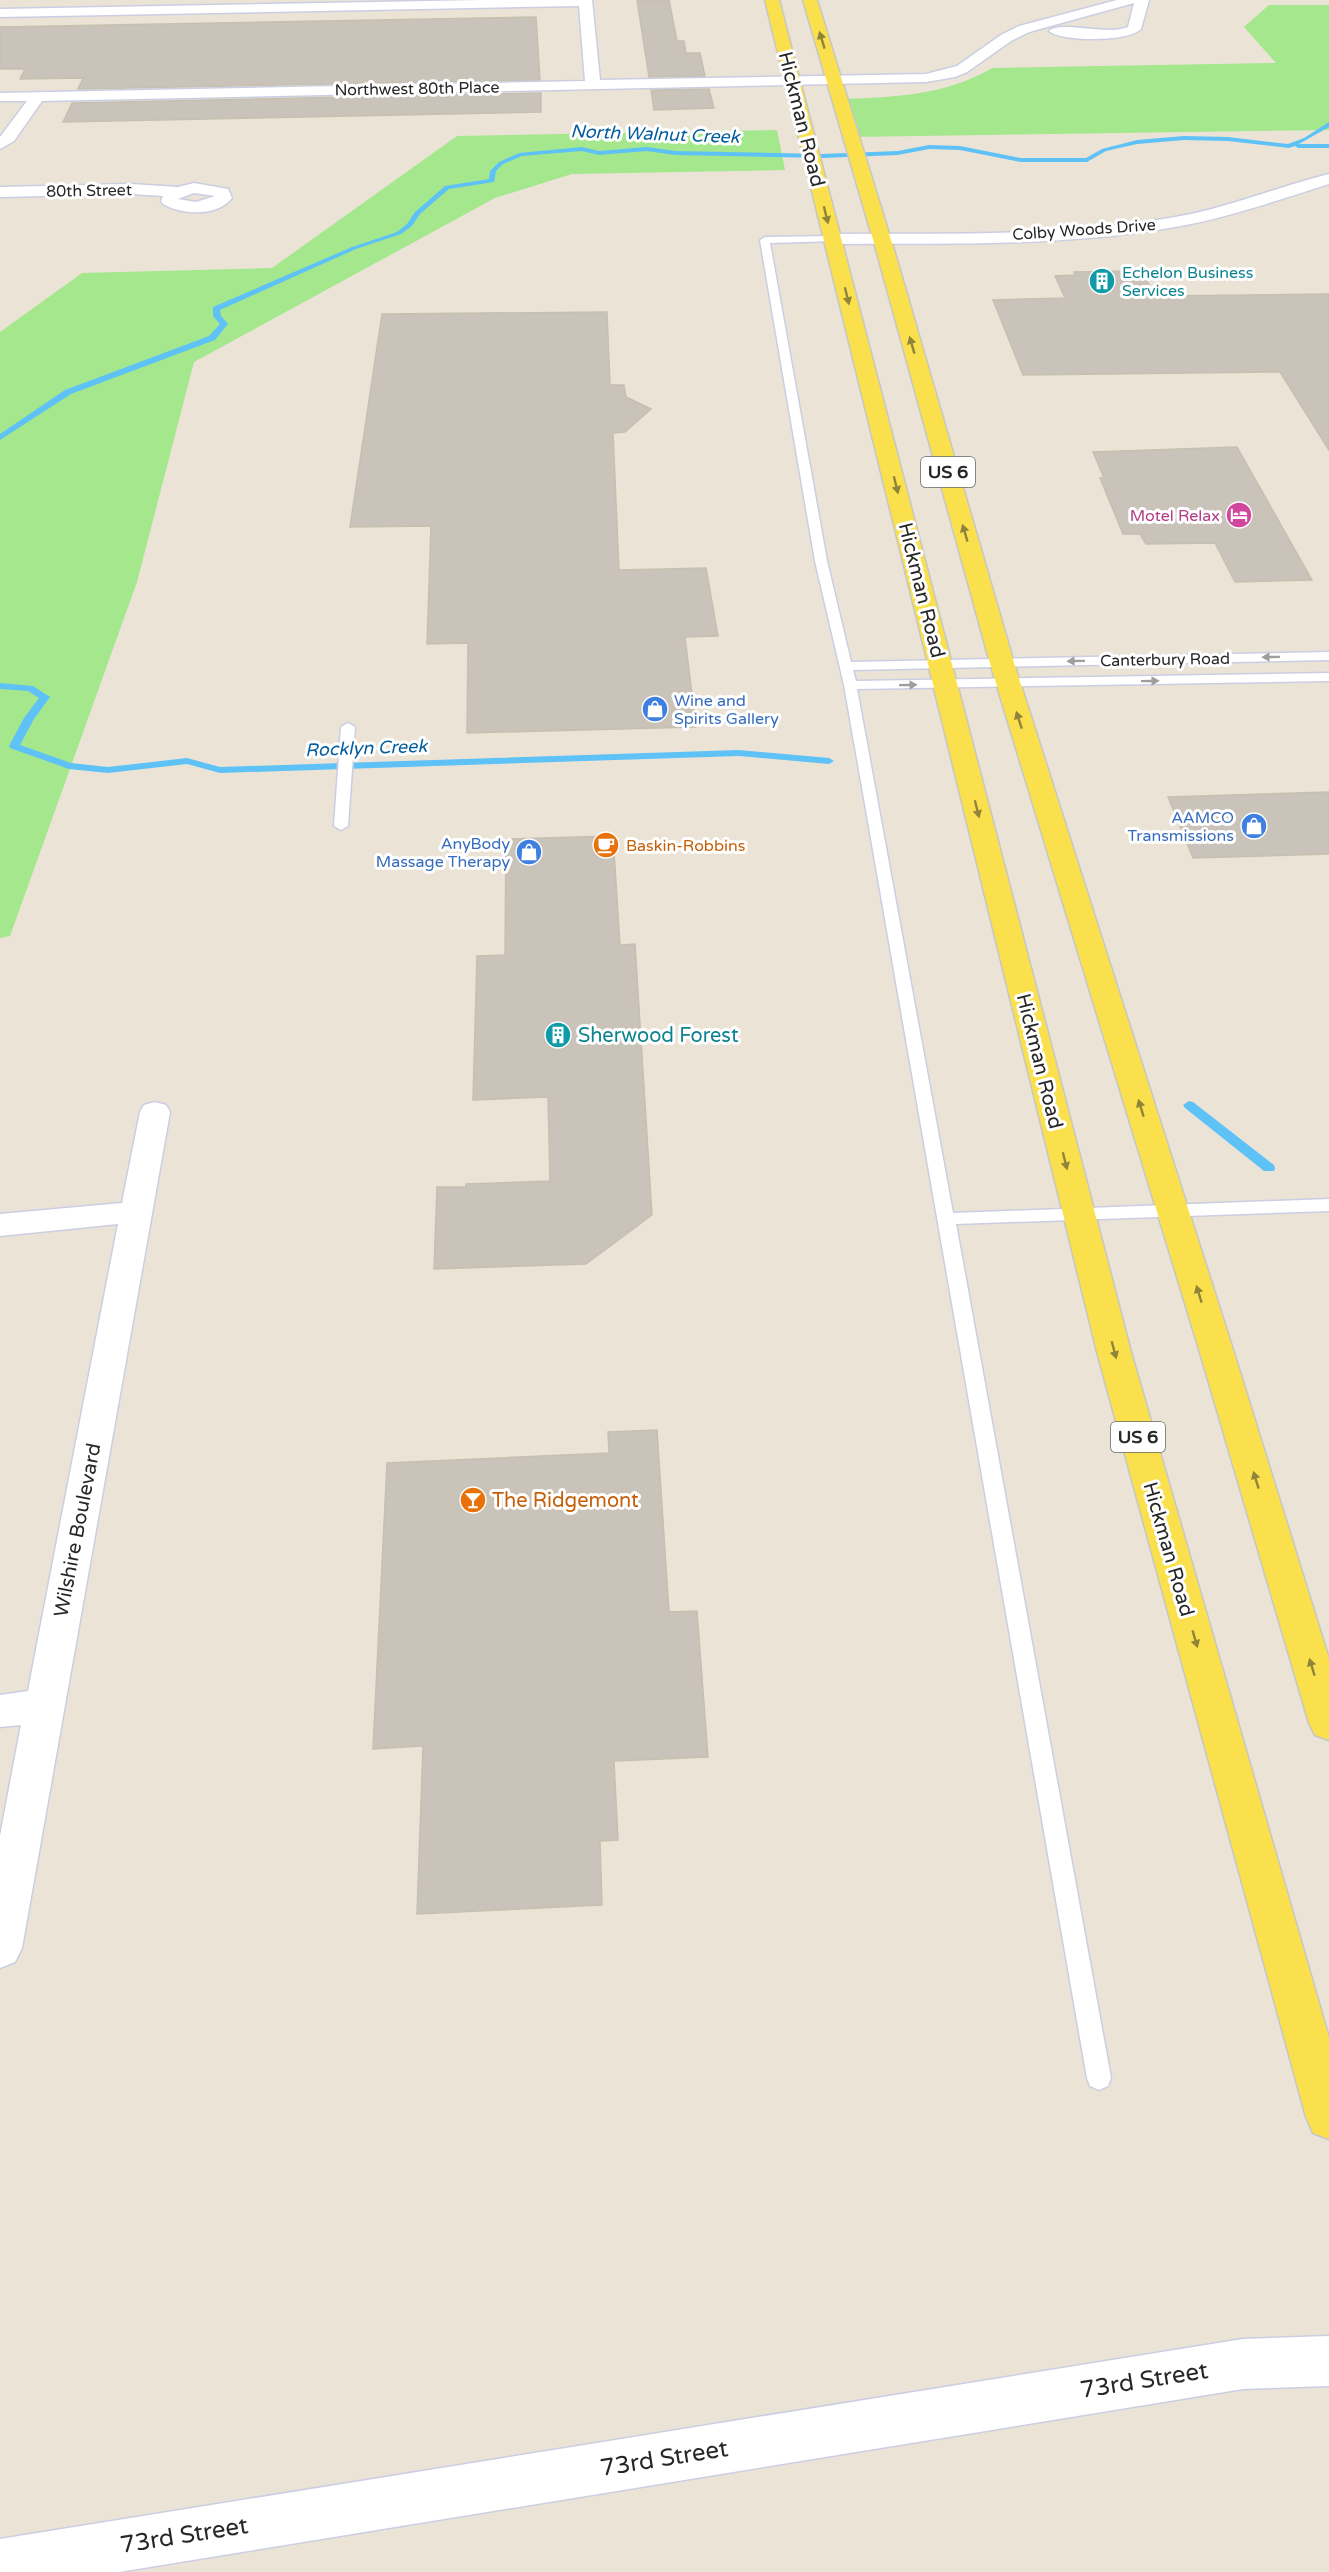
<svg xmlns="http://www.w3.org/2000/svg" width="1329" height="2572" font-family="'Varela Round',sans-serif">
	<rect width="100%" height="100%" fill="#ebe4d6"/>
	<!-- green -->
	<path fill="#a4e78d" d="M1269,5h60v125l-479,7 -11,-38c51,-1 109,-4 153,-31l284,-5 -32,-36z
		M777,130l8,40 -213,4 -77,24 -301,164 -57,220 -127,354 -10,2v-606l82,-59 190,-5 185,-132z"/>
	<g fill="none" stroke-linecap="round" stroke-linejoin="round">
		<!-- stream -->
		<path fill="#5fc2f7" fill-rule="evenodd" d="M1329,122v5l-30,17h30v4h-31l-3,-2 -6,2 -61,-7 -44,-1 -47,4 -31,7 -19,11h-66l-61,-12 -31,-1 -31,6 -76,3 -147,-3 -28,-4 -48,4 -17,-4 -60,5 -19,8 -7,7 -2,11 -45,7 -29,25 -8,12 -11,8 -45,15 -136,61 1,6 7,8 -13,16 -144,54 -71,46v-6l65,-44 144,-54 11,-12 -7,-8v-9l139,-60 45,-15 10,-8 8,-12 30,-26 44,-7 1,-8 9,-9 20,-9 63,-6 17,4 48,-4 28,4 147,3 76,-3 31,-6 31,1 61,12h65l16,-9 35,-9 47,-4 44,1 60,7 16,-6z
			M0,683l33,3 17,11 -16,22 -14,26 51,18 37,4 79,-9 33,9 519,-17 90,8 5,3 -5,3 -90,-8 -519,17 -33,-9 -79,9 -39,-4 -59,-21 -1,-2 15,-28 15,-20 -11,-7 -28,-2z
			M1189,1101l4,1 81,63 1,3 -1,3h-10l-79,-63 -2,-3z"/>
	</g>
	<!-- building -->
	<path fill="#c9c3b9" stroke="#c6c0b0" stroke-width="1.5" d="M637,0h32l8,41h7l2,12h14l5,23 -56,1z
		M536,17l4,63 -462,9 5,-11 -63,1 5,-10h-25v-42z
		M709,89l5,19 -60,2 -3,-20z
		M541,93v19l-478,10 9,-19z
		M1127,271l1,3 15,-1 12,23 174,-2v156l-49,-78 -257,3 -30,-75 72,-2 -10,-22 20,-1 -1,-3z
		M607,312l3,73h14l2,12 25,12 -26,23 -12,1 6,137 87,-2 12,68 -33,1 11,90 -229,6 1,-90 -41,1 4,-118 -81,1 32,-213z
		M1237,447l75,133 -77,2 -20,-39 -69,1 -6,-10h-17l-23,-56h4l-11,-26z
		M1329,792v62l-136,4 -25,-61z
		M613,836l7,109 15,-1 17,271 -66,49 -152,5 3,-82h29v-3l84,-3 -2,-84 -75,3 4,-144 28,-1 1,-116z
		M657,1430l12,182 28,-1 11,146 -94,4 4,79 -18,1 2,64 -185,9 6,-168 -50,3 14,-286 222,-10 -1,-21z"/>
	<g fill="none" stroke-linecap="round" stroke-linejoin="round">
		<defs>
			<path id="lane" d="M833,236l3,1v4l-66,2 57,318 24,101 478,-10v8l-476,10 3,11 473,-8v8l-472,8 96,524 376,-14v12l-373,13 155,854 -3,8 -9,4 -9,-4 -3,-8 -221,-1268 -22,-125 -29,-124 -55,-321 5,-3z
				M348,723l7,4 -7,99 -7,4 -7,-4 7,-99z"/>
			<path id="street" d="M481,0h111l8,80 326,-6 31,-8 44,-31 18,-9 98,-26h32l-8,29c-12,13 -80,13 -92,2 11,-11 59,5 79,-4l6,-24 -105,29 -18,9 -44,31 -12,5 -29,5 -884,19 -28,40 -14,8v-12l27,-36h-27v-8l585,-12 -6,-75 -579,11v-8z
				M1329,174v10c-51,16 -102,34 -154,43 -113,20 -228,16 -342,17l-8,-5 8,-5c114,-1 229,3 342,-17 53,-9 102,-30 154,-43z
				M194,183l34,6 4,9c-15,19 -50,17 -69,6l-2,-3 2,-5 -32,-2 -131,3v-10l131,-3 47,3zM194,193l21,3 -19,6 -18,-3z
				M155,1102l11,3 4,7 -148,836 -7,14 -15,6v-132l21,-111 -21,2v-32l28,-4 90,-467 -118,12v-22l122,-11 18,-91 4,-7z"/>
			<path id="secondary" d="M1329,2336v50l-86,3 -1124,183h-119v-33l1243,-200z"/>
			<path id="primary" d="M765,0h14l352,1352 198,686v101l-16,-6 -7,-16 -209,-765z
				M803,0h14l78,253 119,410 221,693 94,303v81l-14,-5 -6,-12 -108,-367 -211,-693 -113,-410z"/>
		</defs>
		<!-- lane casing -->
		<use href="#lane" stroke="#cbcee2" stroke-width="3"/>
		<!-- street casing -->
		<use href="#street" stroke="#cbcee2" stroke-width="3"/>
		<!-- secondary casing -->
		<use href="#secondary" stroke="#cbcee2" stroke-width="3"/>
		<!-- primary casing -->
		<use href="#primary" stroke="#c7c7c7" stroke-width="3"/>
		<!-- lane -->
		<use href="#lane" fill="#fff" fill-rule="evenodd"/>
		<!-- street -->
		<use href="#street" fill="#fff" fill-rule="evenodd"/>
		<!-- secondary -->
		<use href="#secondary" fill="#fff" fill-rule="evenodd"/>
		<!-- primary -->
		<use href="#primary" fill="#fae04c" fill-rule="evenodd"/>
	</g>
	<!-- one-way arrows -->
	<defs><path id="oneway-solid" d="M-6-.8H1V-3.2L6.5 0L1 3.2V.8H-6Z" transform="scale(1.5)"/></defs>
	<g fill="#90843a">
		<use href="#oneway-solid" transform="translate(822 40) rotate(-107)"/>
		<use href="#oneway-solid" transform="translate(826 215) rotate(76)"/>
		<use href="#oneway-solid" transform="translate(847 296) rotate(76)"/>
		<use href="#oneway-solid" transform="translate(912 345) rotate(-106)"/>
		<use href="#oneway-solid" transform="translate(896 485) rotate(76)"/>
		<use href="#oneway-solid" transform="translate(965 533) rotate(-106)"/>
		<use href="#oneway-solid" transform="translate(1019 720) rotate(-108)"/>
		<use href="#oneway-solid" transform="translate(977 809) rotate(76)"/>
		<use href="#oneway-solid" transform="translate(1141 1108) rotate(-107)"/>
		<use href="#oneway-solid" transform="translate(1065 1161) rotate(76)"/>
		<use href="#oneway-solid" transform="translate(1199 1294) rotate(-107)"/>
		<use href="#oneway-solid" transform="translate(1114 1350) rotate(75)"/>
		<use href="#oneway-solid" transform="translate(1256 1480) rotate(-107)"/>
		<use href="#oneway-solid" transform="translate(1195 1639) rotate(74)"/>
		<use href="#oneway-solid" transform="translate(1312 1667) rotate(-107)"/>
	</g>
	<g fill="#9e9e9e">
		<use href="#oneway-solid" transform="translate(1271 657) rotate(179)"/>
		<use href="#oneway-solid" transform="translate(1076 661) rotate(179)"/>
		<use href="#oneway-solid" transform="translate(1150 681) rotate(-1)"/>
		<use href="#oneway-solid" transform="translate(908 685) rotate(-1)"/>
	</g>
	<!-- icons -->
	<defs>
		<symbol id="building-disc" viewBox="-11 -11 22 22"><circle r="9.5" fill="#0f9aa8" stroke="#fff"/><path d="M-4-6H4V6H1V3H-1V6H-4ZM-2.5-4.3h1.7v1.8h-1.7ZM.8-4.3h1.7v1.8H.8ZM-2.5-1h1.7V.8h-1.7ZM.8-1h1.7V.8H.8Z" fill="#fff"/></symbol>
		<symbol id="hotel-disc" viewBox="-11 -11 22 22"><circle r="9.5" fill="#d1479c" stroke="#fff"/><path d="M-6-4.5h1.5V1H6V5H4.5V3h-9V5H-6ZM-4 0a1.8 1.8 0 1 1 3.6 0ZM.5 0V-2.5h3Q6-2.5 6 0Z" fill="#fff"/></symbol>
		<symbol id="shop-disc" viewBox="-11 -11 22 22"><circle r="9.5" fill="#3f7fe0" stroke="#fff"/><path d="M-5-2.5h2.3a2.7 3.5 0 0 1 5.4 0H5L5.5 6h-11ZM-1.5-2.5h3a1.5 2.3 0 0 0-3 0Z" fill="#fff"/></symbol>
		<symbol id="cafe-disc" viewBox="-11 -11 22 22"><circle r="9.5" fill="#e8710a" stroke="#fff"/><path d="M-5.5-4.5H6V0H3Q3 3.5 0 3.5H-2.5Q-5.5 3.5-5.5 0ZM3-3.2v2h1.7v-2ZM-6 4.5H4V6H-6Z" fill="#fff"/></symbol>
		<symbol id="bar-disc" viewBox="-11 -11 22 22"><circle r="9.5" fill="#e8710a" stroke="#fff"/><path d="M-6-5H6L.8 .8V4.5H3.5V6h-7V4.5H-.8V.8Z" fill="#fff"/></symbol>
	</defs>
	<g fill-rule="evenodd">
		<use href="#building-disc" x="1087" y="266" width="30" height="30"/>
		<use href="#hotel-disc" x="1224" y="500" width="30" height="30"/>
		<use href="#shop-disc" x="640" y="694" width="30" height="30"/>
		<use href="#shop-disc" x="1239" y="811" width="30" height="30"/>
		<use href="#cafe-disc" x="591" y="830" width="30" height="30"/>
		<use href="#shop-disc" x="514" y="837" width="30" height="30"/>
		<use href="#building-disc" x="543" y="1020" width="30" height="30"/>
		<use href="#bar-disc" x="458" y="1485" width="30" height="30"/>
	</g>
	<g text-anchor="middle" stroke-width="6" stroke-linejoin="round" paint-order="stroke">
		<!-- far-street labels -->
		<g font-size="16" fill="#272727" stroke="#fff">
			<text transform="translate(417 88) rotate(-1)" y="6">Northwest 80th Place</text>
			<text transform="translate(89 190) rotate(-1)" y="6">80th Street</text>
			<text transform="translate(1084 229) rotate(-4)" y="6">Colby Woods Drive</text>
			<text transform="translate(1165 659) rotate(-1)" y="6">Canterbury Road</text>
		</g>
		<!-- far-culture labels -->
		<g font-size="16" fill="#0d838f" stroke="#fff" text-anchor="start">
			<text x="1122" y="278">Echelon Business<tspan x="1122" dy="18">Services</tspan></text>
		</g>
		<!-- far-hotel labels -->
		<g font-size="16" fill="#b23c85" stroke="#fff" text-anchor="end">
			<text x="1220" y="521">Motel Relax</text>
		</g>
		<!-- far-shop labels -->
		<g font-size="16" fill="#366cbe" stroke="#fff" text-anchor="end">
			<text x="674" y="706" text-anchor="start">Wine and<tspan x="674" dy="18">Spirits Gallery</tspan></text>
			<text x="1234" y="823">AAMCO<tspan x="1234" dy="18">Transmissions</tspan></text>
			<text x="510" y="849">AnyBody<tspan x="510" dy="18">Massage Therapy</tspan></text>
		</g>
		<!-- far-food labels -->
		<g font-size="16" fill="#c56008" stroke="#fff" text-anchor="start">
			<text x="626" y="851">Baskin-Robbins</text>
		</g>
		<!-- far-water labels -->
		<g font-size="18" font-style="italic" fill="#035c9e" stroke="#fff">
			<text transform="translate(655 134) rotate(2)" y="6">North Walnut Creek</text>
			<text transform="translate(366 748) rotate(-2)" y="6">Rocklyn Creek</text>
		</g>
		<!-- shield labels -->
		<g fill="#fff" stroke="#686868" stroke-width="1.5">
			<rect x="921" y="457" width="54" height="30" rx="4.5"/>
			<rect x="1111" y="1422" width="54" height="30" rx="4.5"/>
		</g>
		<g font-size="18" font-weight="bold" fill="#272727">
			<text x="948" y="478">US 6</text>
			<text x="1138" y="1443">US 6</text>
		</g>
		<!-- street labels -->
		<g font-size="20" fill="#272727" stroke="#fff">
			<text transform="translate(802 119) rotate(76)" y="7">Hickman Road</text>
			<text transform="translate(922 590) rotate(76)" y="7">Hickman Road</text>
			<text transform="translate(1040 1061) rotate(76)" y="7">Hickman Road</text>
			<text transform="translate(77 1530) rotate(-79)" y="7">Wilshire Boulevard</text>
			<text transform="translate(1169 1549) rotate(74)" y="7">Hickman Road</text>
		</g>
		<!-- culture labels -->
		<g font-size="20" fill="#0d838f" stroke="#fff" text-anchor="start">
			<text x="578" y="1042">Sherwood Forest</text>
		</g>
		<!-- food labels -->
		<g font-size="20" fill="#c56008" stroke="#fff" text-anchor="start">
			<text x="492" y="1507">The Ridgemont</text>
		</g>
		<!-- near-street labels -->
		<g font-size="24" fill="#272727" stroke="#fff">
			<text transform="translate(1144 2380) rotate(-9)" y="8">73rd Street</text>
			<text transform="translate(664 2458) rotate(-9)" y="8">73rd Street</text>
			<text transform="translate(184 2535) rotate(-9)" y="8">73rd Street</text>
		</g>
	</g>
</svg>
